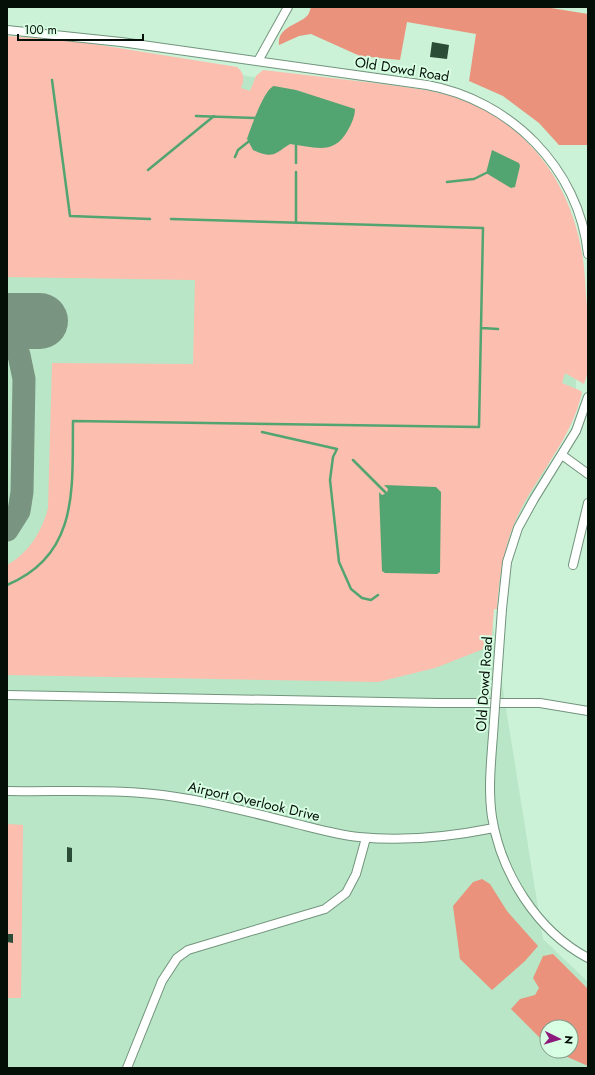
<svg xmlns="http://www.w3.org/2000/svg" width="595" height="1075" font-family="Jost,sans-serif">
	<rect width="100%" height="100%" fill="#cbf1d6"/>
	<!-- built -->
	<path fill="#b9e6c6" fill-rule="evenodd" d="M7,43l93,8 311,53 163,138 2,153 -86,214 53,330 45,43v86h-581zM547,1027h24v24h-24z"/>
	<!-- green -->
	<path fill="#fcbeaf" d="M7,36l68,5 162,26c7,6 8,12 4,21l9,3 6,-15 7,-6c37,4 74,9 111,13 28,4 57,6 83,15 80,28 123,100 128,181 1,26 9,83 -1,105l-19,-11 -3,10 19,8 1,2c-12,49 -44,80 -65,124 -13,29 -18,59 -20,92h-3l-3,37 -56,22 -57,14 -371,-7v-65h11h-11v-45c22,-12 35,-34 41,-57l4,-145 141,1 2,-84 -188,-3z
		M7,824l16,1 -2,173h-14z"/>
	<!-- forest -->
	<path fill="#ea927c" d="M311,7h234l43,7v131h-29l-20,-22 -36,-27 -34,-15 7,-47 -69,-12 -7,38 -40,-4 -49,-22 -12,2 -20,9c-2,-18 19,-20 28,-29 2,-2 3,-6 4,-9z
		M482,879l8,5 17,27 31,35 -13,15 -33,29 -32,-31 -7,-53 20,-24z
		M553,954l35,35v77l-34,-15h17v-24h-24v18l-36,-36 9,-10 15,-4 4,-7 -6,-10 10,-22z"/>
	<!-- water -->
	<path fill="#52a571" d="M274,86l22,4 59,19c0,7 -3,14 -7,21 -14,26 -33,17 -58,14 -16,10 -16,15 -37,6l-6,-11c4,-11 17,-50 27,-53z
		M492,150l27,13 1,3 -5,21 -4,1 -25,-15z
		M384,485l52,2 5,5 -1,80 -3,2 -52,-1 -3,-2 -3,-79 3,3 5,-2 1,-4z"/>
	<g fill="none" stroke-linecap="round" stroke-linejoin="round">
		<!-- stream -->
		<path stroke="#52a571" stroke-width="2.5" d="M52,80l18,136 80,3
			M196,116l59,2
			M235,157l3,-7 10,-8
			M296,163v-19
			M148,170l66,-54
			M447,182l27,-3 12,-6
			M296,223v-51
			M482,328l16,1
			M262,432l75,17 -4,8 -3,23 9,82 12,27 11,9 9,2 7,-5
			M353,460l34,34
			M7,585c73,-30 65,-99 66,-164l406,6 4,-199 -312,-9"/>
		<!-- taxiway -->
		<path stroke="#799481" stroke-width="23" d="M7,337l12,18 5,24 -2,113 -3,19 -12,19"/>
		<!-- runway -->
		<path stroke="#799481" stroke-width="56" d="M7,321h33"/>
	</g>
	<!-- building -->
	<path fill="#2b4c36" d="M432,42l17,3 -2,14 -17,-2z
		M67,847l5,1v14h-5z
		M7,934h6v9l-6,-1z"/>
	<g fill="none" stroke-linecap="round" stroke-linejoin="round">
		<defs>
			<path id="minor" d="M7,30l114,12 306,43c83,15 152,83 161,169
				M258,61l30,-54
				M562,455l26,19
				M573,565l15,-62
				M502,609l5,-47 11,-34 16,-29 42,-68 12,-34
				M7,695l430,8h103l48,8
				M493,735c-2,27 -5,55 -1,82 9,56 45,114 96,141
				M7,791c55,1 115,-3 169,6 41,6 81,17 121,27 20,5 41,11 62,13 46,5 90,0 135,-9
				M127,1068l35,-87 15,-23 11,-8 137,-41 21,-16 10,-19 10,-36"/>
		</defs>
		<!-- minor casing -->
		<use href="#minor" stroke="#71947c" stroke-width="10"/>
		<!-- minor -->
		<use href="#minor" stroke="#fff" stroke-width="8"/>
		<defs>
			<path id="minor-bridge" d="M493,735l9,-126"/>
		</defs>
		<!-- minor-bridge casing -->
		<use href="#minor-bridge" stroke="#71947c" stroke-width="10" stroke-linecap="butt"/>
		<!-- minor-bridge -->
		<use href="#minor-bridge" stroke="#fff" stroke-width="8"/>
	</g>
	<g text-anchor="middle" stroke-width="4" stroke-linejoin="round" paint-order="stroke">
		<!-- street labels -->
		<g font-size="14" fill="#030f07" stroke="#d8fee3">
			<text transform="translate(402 69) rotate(9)" y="5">Old Dowd Road</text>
			<text transform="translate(484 684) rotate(-86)" y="5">Old Dowd Road</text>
			<text transform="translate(254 801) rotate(13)" y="5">Airport Overlook Drive</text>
		</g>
	</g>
	<!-- border -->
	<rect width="595" height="1075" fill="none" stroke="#030f07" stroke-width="16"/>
	<!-- north arrow -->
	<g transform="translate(559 1039) rotate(95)"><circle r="19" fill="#d8fee3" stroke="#839e8b"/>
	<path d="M0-3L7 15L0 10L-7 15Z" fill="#8c1a7d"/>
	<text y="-6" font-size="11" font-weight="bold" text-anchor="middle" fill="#030f07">N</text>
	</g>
	<!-- scale -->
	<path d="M18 34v6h125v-6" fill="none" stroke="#030f07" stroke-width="2"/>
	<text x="24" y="34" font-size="12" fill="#030f07" stroke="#d8fee3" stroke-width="3" paint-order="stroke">100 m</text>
</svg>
